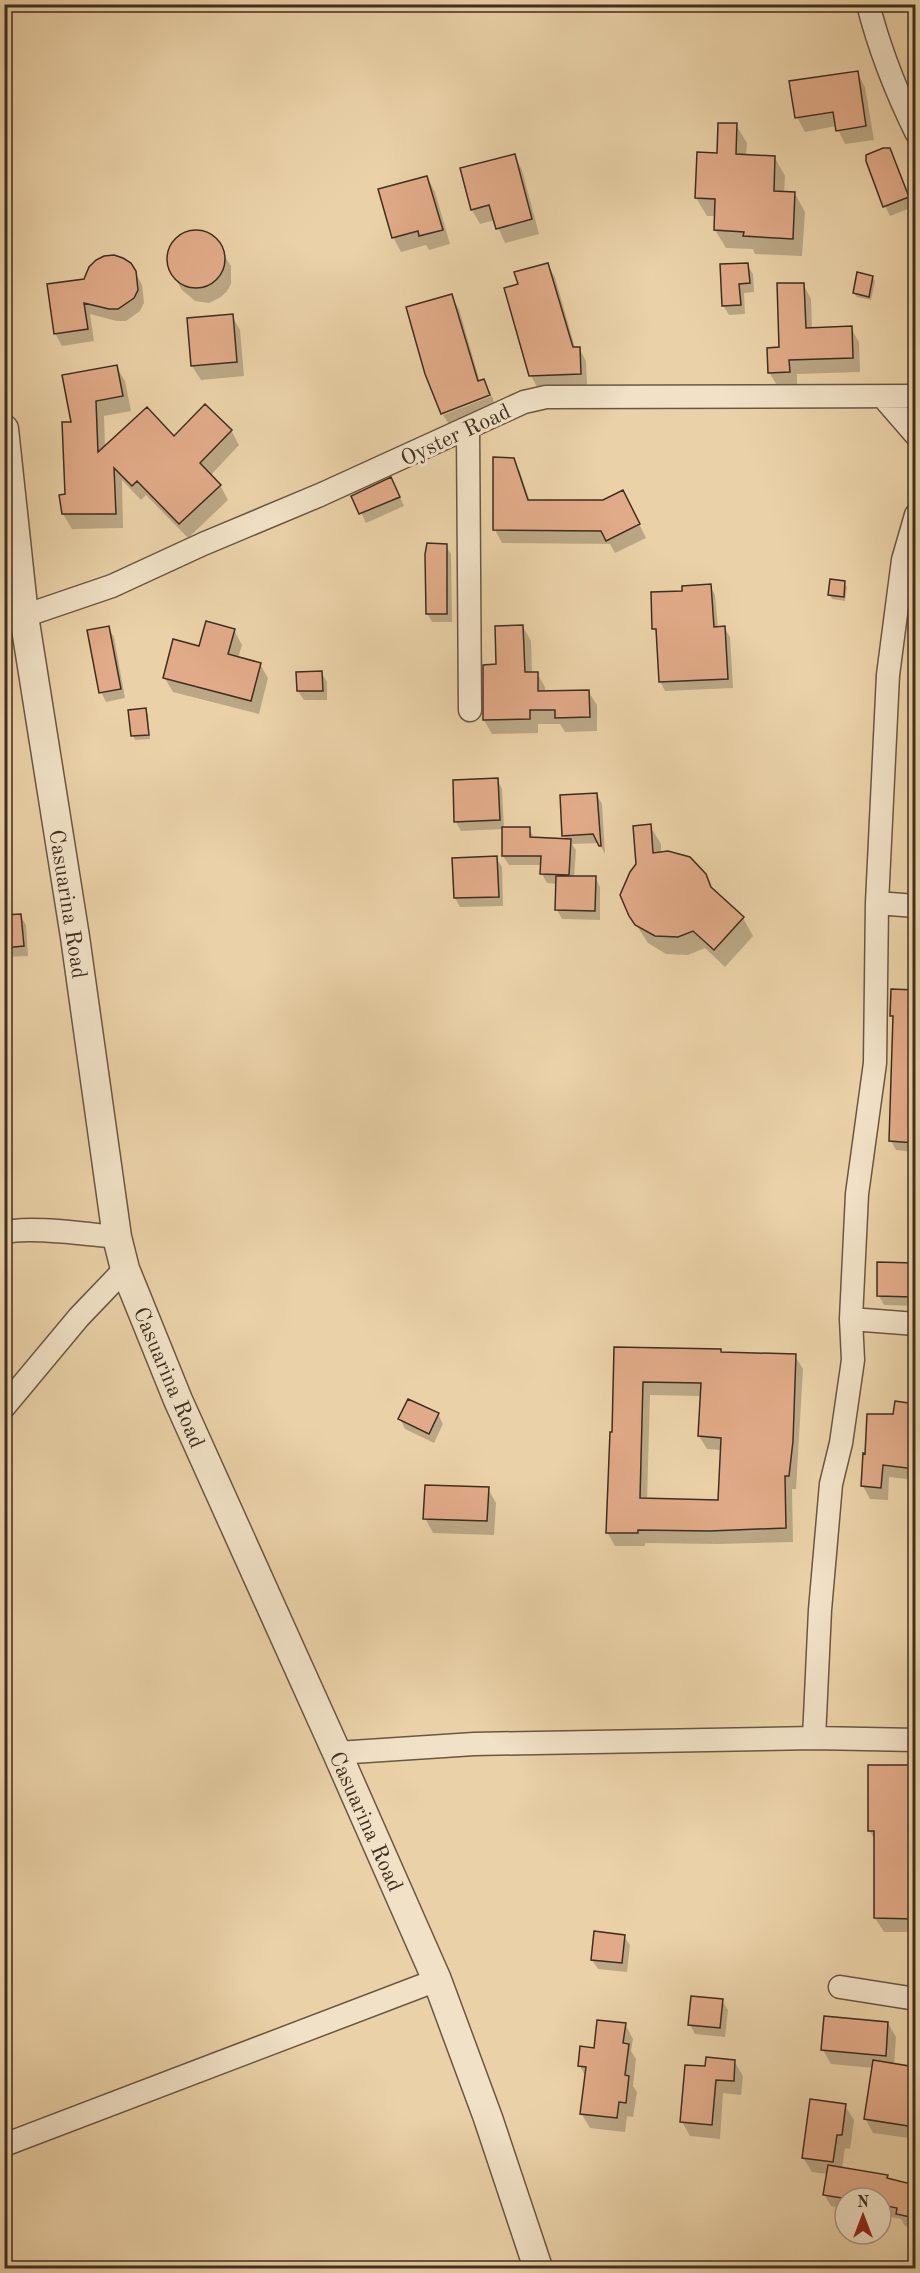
<svg xmlns="http://www.w3.org/2000/svg" width="920" height="2273" font-family="'Old Standard TT',serif">
	<rect width="100%" height="100%" fill="#ead1a7"/>
	<filter id="stains"><feTurbulence type="fractalNoise" baseFrequency=".00333" numOctaves="4"/><feColorMatrix values="0 0 0 0 .2 0 0 0 0 .09 0 0 0 0 .02 0 0 0 .5 -.17"/></filter>
	<radialGradient id="worn" r=".72"><stop offset=".6" stop-color="#630" stop-opacity="0"/><stop offset="1" stop-color="#630" stop-opacity=".3"/></radialGradient>
	<!-- shadow -->
	<path fill="#0003" fill-rule="evenodd" d="M890,4h21v6l-18,1z
		M916,27v25l-9,-22z
		M857,72l8,15 9,53 -29,4 -9,-18 -31,6 -8,-15z
		M736,125l11,18 -1,13 29,2 10,18 -1,17 11,1 10,18 -3,44 -47,-2 -2,-5 -27,-1 -11,-18 1,-14h-9l-11,-18z
		M889,149l24,58 -23,9 -5,-10z
		M514,155l8,15 17,64 -34,9 -10,-23 -15,4 -8,-14z
		M427,177l8,15 15,52 -21,6 -3,-5 -25,7 -8,-15z
		M196,231l16,6 19,29v18l-4,7 -6,6 -12,6 -14,-2 -13,-11 -9,-15 -5,-16 6,-17 6,-6z
		M547,264l8,13 20,71h4l7,13 1,26 -49,2 -7,-13z
		M747,265l6,9 1,18 -10,1 1,21 -16,1 -6,-10z
		M135,272l7,13 2,18 -4,8 -14,10h-9l-27,-7 4,27 -32,5 -7,-13 30,-53z
		M872,277l3,4 -4,19 -14,-3 -3,-4z
		M803,284l8,15 1,30 39,-1 8,14 1,30 -63,2v12l-19,1 -9,-15 12,-23z
		M451,296l8,13 21,73 3,-1 8,13 -49,18z
		M232,316l8,14 4,46 -43,4 -9,-14z
		M116,366l9,15 6,30 -27,5 1,32 126,-18 8,15 -29,31 10,9 8,15 -40,38 -42,-43 -5,5 -19,-20 1,48 -51,1 -9,-15 10,-91z
		M492,396l4,13 -46,17 -7,-11z
		M513,459l7,13 10,29 100,4 16,33 -31,15 -5,-9 -108,-1 -7,-13z
		M396,488l8,18 -38,17 -13,-27z
		M446,546l5,8 1,68h-20l-5,-9z
		M844,583l3,4 -2,14 -13,-2 -2,-4z
		M710,585l5,10 3,33 6,-1 6,10 3,51 -68,3 -5,-10 -2,-45 -4,-8 30,-36z
		M523,627l8,14 1,32h5l8,14v5l43,-1 9,14v26l-32,1 -5,-8h-22v9l-46,1 -8,-14 14,-54z
		M108,628l6,9 11,61 -19,4 -5,-10z
		M234,630l8,15 -4,13 22,6 8,14 -9,36 -86,-22 -9,-15 36,-29z
		M321,672l6,10v18h-23l-6,-9z
		M145,710l3,4 2,25 -15,1 -2,-4z
		M497,779l5,10 2,40h25l6,10 32,1 -3,-5 33,-40 5,9 3,50 -6,-11 -27,1 4,6 -2,27h21l5,10v33l-38,-1 -5,-9v-26l-10,-1 -5,-9v-9h-33l-6,-9v-27l-42,2 -5,-9z
		M650,826l11,18v9l43,21 11,19 28,25 10,18 -28,31 -20,-19 -17,7 -22,-1 -18,-11 -18,-28 7,-50z
		M496,858l6,9 1,39 -43,1 -5,-9z
		M20,915l6,10 2,31 -23,1 -1,-40z
		M892,991h24v161l-20,-2 -5,-9 3,-121 -3,-5z
		M913,1264l3,5v37l-32,-1 -5,-9z
		M616,1349l179,7 8,13 -7,120h-4l1,53 -75,2 -73,-1v3h-30l-8,-14 7,-99zM650,1395l51,1 -2,40 8,13 15,1 -3,51 -72,-1z
		M896,1403l20,3v74l-27,-3 -1,23 -18,-1 -7,-13 31,-70z
		M438,1414l5,10 -9,19 -29,-14 -5,-10z
		M488,1489l8,14 -2,32 -61,-2 -8,-15z
		M870,1766l46,1v165h-32l-9,-14 1,-76 -7,-12z
		M624,1936l6,9 -3,27 -29,-3 -6,-9z
		M722,2001l6,9 -3,27 -30,-3 -5,-9z
		M888,2023l8,14 -2,28 22,3v71l-43,-6 -8,-15 9,-50 -43,-4 -8,-14z
		M625,2024l8,15 -2,12 5,8 -3,27 4,6 -4,25 -6,-1 -2,16 -35,-4 -9,-15 5,-36 -6,-11 15,-17z
		M734,2061l9,15 -2,19 -18,-2 -3,46 -30,-3 -8,-14 25,-54z
		M845,2106l9,14 -4,29 -5,-1 -3,21 45,8 2,3 27,6v42l-11,-2 -4,-7 -20,-4v-17h-36v11l-14,-3 -7,-12 4,-20 -16,-2 -9,-14z"/>
	<!-- building -->
	<path fill="#e1aa88" stroke="#3f2e1f" stroke-width="1.5" fill-rule="evenodd" d="M858,71l8,55 -30,5 -3,-19 -38,6 -6,-37z
		M718,123h19l-1,31 39,2 -1,35 21,1 -2,47 -50,-3 1,-4 -30,-2 1,-31 -20,-1 2,-46 20,1z
		M883,148h7l19,49 -26,10 -17,-46v-6z
		M515,154l17,65 -36,10 -7,-24 -18,5 -11,-42z
		M427,176l16,54 -24,6 -1,-5 -26,7 -14,-49z
		M167 259a29 29 0 1 1 58 0a29 29 0 1 1-58 0Z
		M114,255l9,3 8,5 5,8 2,19 -4,8 -16,11h-9l-25,-6 4,26 -34,5 -7,-50 37,-5 5,-12 7,-7 8,-4z
		M548,263l25,84h7l1,27 -52,2 -25,-88 14,-4 -4,-12z
		M748,263l2,20 -11,1 2,21 -19,1 -2,-42z
		M857,272l16,4 -4,21 -16,-4z
		M777,283h27l2,45 46,-2 1,32 -64,2 1,12 -22,1 -1,-25 12,-1z
		M452,294l26,87 6,-2 6,16 -49,19 -16,-40 -19,-67z
		M233,314l4,48 -46,4 -4,-48z
		M117,365l6,31 -27,5 2,51 49,-45 27,29 31,-32 27,26 -32,33 21,22 -42,39 -42,-43 -5,5 -18,-18 2,46h-54l-3,-19 6,-1 -3,-72h9l-9,-47z
		M493,457l21,1 14,42h75l20,-10 17,34 -34,17 -5,-10 -108,-1z
		M391,477l9,20 -41,17 -8,-18z
		M427,543l20,1v70h-21l-1,-60z
		M830,579l15,2 -1,16 -16,-2z
		M711,584l3,43 11,-1 3,53 -69,3 -3,-53h-4l-1,-37 31,-1v-5z
		M206,621l29,8 -7,25 33,9 -10,38 -88,-23 10,-39 26,7z
		M523,625l2,47h13v19l51,-1 1,27 -35,1v-8h-25v9l-47,1v-55l13,-1 -1,-38z
		M109,626l12,63 -22,4 -12,-63z
		M322,671l1,20h-26l-1,-19z
		M146,708l3,27 -18,1 -3,-26z
		M498,778l2,42 -46,2 -1,-42z
		M597,793l4,53h-2l-6,-12 -31,2 -2,-41z
		M651,824l2,29 15,-2 22,6 16,17 5,13 33,30 -30,33 -21,-19 -15,6 -23,-1 -20,-11 -6,-9 -9,-21 10,-23 6,-8 -3,-38z
		M502,827h28v10l41,2 -2,36 -29,-1 1,-18h-39z
		M497,856l2,41 -45,1 -2,-40z
		M556,876h40l-1,35 -40,-1z
		M21,914l3,32 -20,2v-33z
		M891,989l24,1v72h-1l-3,51h4v30l-26,-2 4,-125h-3z
		M877,1262l37,1 -1,34 -36,-1z
		M614,1347l107,2v3l75,2 -3,87 -4,35h-4l1,52 -76,3 -72,-1v3h-32l4,-101h2zM643,1382l58,1 -3,53 23,2 -3,62 -78,-2z
		M408,1399l31,14 -10,21 -31,-15z
		M895,1401l20,3v65l-32,-4 -2,23 -20,-2 2,-33 2,1 2,-40h26z
		M425,1485l64,2 -2,34 -64,-2z
		M868,1765h47l-1,154 -40,-1v-87h-6z
		M594,1931l31,4 -3,28 -31,-3z
		M691,1996l32,3 -3,29 -32,-3z
		M824,2016l64,6 -2,34 -65,-6z
		M597,2020l29,3 -3,20 6,1 -4,31 4,1 -3,27 -7,-1 -2,16 -37,-4 6,-47 -8,-1 2,-20 14,2z
		M706,2057l29,3 -1,21 -18,-1 -4,45 -32,-3 5,-57 20,1z
		M873,2060l42,7v60l-51,-8z
		M810,2099l36,5 -4,31h-5l-4,27 -31,-4z
		M828,2165l60,10 -1,3 28,7v33l-19,-4 1,-6 -16,-3v-7h-39l-19,-3z"/>
	<g fill="none" stroke-linecap="round" stroke-linejoin="round">
		<defs>
			<path id="minor" d="M868,4c11,44 28,87 48,128
				M883,397l33,38
				M468,429l2,281
				M916,515l-13,45 -15,115 -11,228 -2,160 -18,131 -6,125 2,41 -12,83 -10,41 -11,126 -6,128 102,2
				M24,616l88,-30 91,-42 117,-49 204,-93 22,-5 370,-1
				M877,903l39,3
				M4,1233c21,-8 88,2 113,4
				M851,1319l65,5
				M4,1407l75,-90 46,-48
				M337,1753l137,-9 340,-6
				M840,1987l76,12
				M4,2145l433,-165"/>
			<path id="tertiary" d="M4,429l20,187 51,321 42,300 8,32 53,131 159,353 100,227 51,138 50,150"/>
		</defs>
		<!-- minor casing -->
		<use href="#minor" stroke="#6a5741" stroke-width="25"/>
		<!-- tertiary casing -->
		<use href="#tertiary" stroke="#6a5741" stroke-width="31"/>
		<!-- minor -->
		<use href="#minor" stroke="#f1e1c6" stroke-width="22"/>
		<!-- tertiary -->
		<use href="#tertiary" stroke="#f1e1c6" stroke-width="28"/>
	</g>
	<g text-anchor="middle" stroke-width="6" stroke-linejoin="round" paint-order="stroke">
		<!-- street labels -->
		<g font-size="22" fill="#3f2e1f" stroke="#f1e1c6">
			<text transform="translate(455 434) rotate(-25)" y="8">Oyster Road</text>
			<text transform="translate(69 904) rotate(81)" y="8">Casuarina Road</text>
			<text transform="translate(170 1377) rotate(67)" y="8">Casuarina Road</text>
			<text transform="translate(367 1821) rotate(66)" y="8">Casuarina Road</text>
		</g>
	</g>
	<!-- margin -->
	<rect width="920" height="2273" fill="none" stroke="#ead1a7" stroke-width="24"/>
	<rect x="6" y="6" width="908" height="2261" fill="none" stroke="#3f2e1f" stroke-width="3"/>
	<rect x="12" y="12" width="896" height="2249" fill="none" stroke="#3f2e1f" stroke-width="1.5"/>
	<!-- north arrow -->
	<g transform="translate(863 2216)"><circle r="28" fill="#f1e1c6" stroke="#aa9983" stroke-width="1.5"/>
	<path d="M0-4.5L10 22L0 15L-10 22Z" fill="#8f2418"/>
	<text y="-9" font-size="16" font-weight="bold" text-anchor="middle" fill="#3f2e1f">N</text>
	</g>
	<rect width="100%" height="100%" filter="url(#stains)"/>
	<rect width="100%" height="100%" fill="url(#worn)"/>
</svg>
